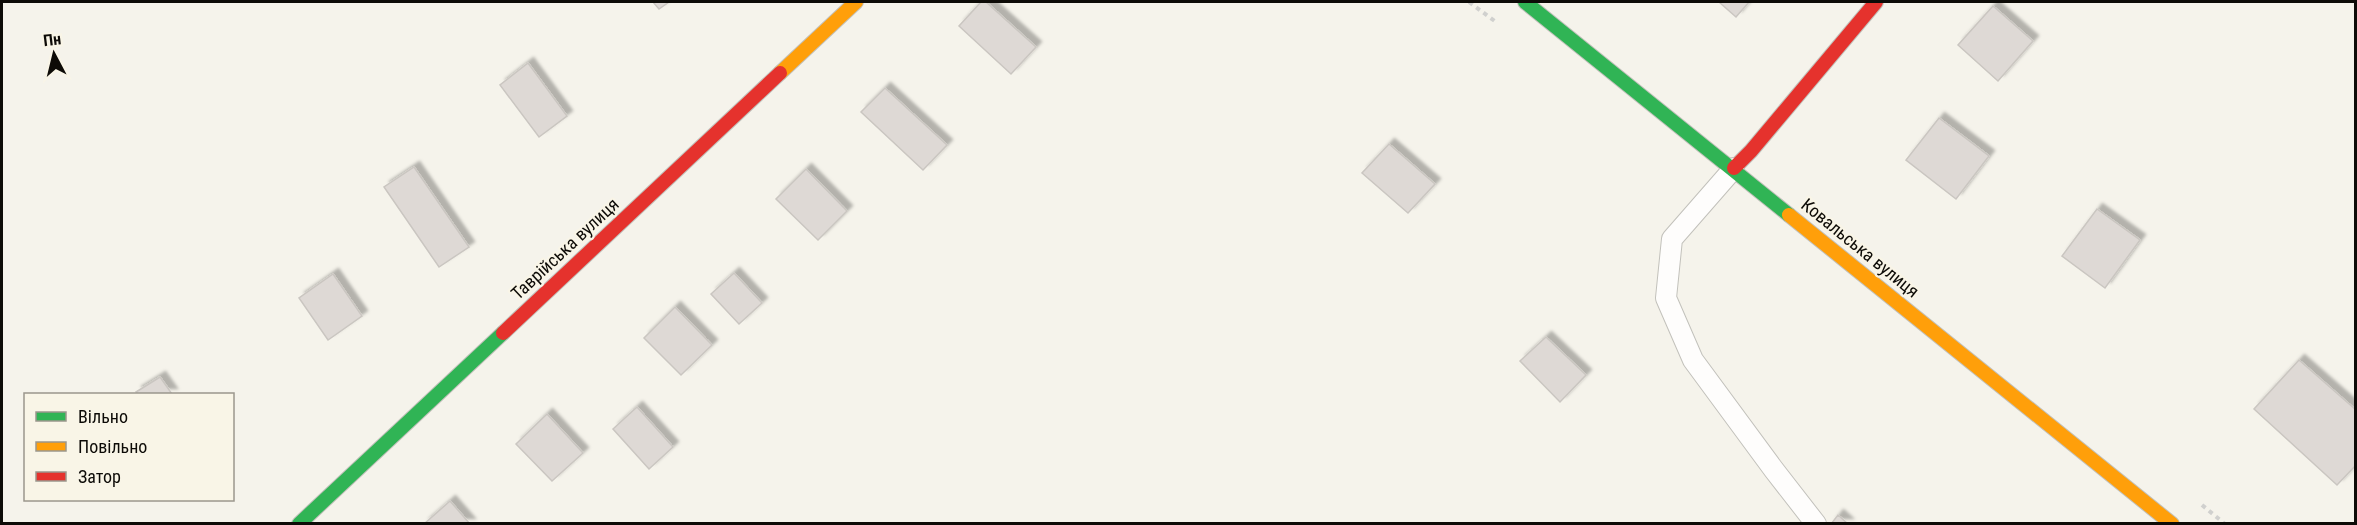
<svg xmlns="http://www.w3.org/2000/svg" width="2357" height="525" font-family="'Roboto Condensed',sans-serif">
	<defs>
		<filter id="shadow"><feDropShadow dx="5.5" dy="-5.5" stdDeviation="1.5" flood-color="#0004"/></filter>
	</defs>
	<rect width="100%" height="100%" fill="#f5f3eb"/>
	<!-- building -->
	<path fill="#ded9d5" stroke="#cac6c1" stroke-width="1.5" filter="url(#shadow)" d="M653,2h16l-10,7z
		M981,2h5l50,45 -25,27 -52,-48z
		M1719,2h30l-13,15z
		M1993,6l40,35 -35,40 -40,-36z
		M528,63l39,53 -28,21 -39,-52z
		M885,88l62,57 -24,25 -62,-58z
		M1939,118l50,38 -33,43 -50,-39z
		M1389,144l46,40 -27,29 -46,-40z
		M414,167l55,80 -30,20 -55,-80z
		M806,169l41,42 -29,29 -42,-41z
		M2097,209l43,31 -35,48 -43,-32z
		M734,273l28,30 -23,21 -28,-30z
		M333,274l29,42 -34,24 -29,-42z
		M675,307l37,38 -31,30 -37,-37z
		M1546,337l40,38 -26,27 -40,-41z
		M2299,360l57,50v55l-19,20 -83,-76z
		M160,377l12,17h-34l-2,-2z
		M637,407l36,40 -24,22 -36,-40z
		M547,414l36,39 -31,28 -36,-37z
		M450,501l20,23h-46z
		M1838,515l10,9h-17z"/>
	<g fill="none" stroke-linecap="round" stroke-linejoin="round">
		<defs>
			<path id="lane" d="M1734,168l-62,71 -6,59 27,62 81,110 42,54"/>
			<path id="fast" d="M1525,2l264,213
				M299,524l204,-191"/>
			<path id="slow" d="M780,73l76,-71
				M1789,215l383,309"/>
			<path id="jam" d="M1734,168l17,-17 125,-149
				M503,333l277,-260"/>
		</defs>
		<!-- lane casing -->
		<use href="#lane" stroke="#c2c1bb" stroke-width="22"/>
		<!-- fast casing -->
		<use href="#fast" stroke="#c2c1bb" stroke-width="16"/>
		<!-- slow casing -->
		<use href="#slow" stroke="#c2c1bb" stroke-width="16"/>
		<!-- jam casing -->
		<use href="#jam" stroke="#c2c1bb" stroke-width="16"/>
		<!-- path -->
		<path stroke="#d0d0ce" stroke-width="4" stroke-dasharray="4.5 4.5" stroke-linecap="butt" d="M1469,2l27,20
			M2202,505l23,19"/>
		<!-- lane -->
		<use href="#lane" stroke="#fefdfc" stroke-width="20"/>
		<!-- fast -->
		<use href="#fast" stroke="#30b455" stroke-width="14"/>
		<!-- slow -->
		<use href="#slow" stroke="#ff9f0a" stroke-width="14"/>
		<!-- jam -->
		<use href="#jam" stroke="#e5322d" stroke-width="14"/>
	</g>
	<g text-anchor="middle" stroke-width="4.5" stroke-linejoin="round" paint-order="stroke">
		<!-- street labels -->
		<g font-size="18" fill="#0d0b07" stroke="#f9f5e7">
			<text transform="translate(1860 248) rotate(39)" y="6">Ковальська вулиця</text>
			<text transform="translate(565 249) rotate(-43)" y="6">Таврійська вулиця</text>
		</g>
	</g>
	<!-- border -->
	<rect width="2357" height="525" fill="none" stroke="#0d0b07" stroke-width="6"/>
	<!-- legend -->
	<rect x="24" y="393" width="210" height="108" fill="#f9f5e7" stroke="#9b978d" stroke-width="1.5"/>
	<rect x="36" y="412" width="30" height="9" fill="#30b455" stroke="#9b978d" stroke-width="1.5"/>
	<text x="78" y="423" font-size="18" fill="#0d0b07">Вільно</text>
	<rect x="36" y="442" width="30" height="9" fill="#ff9f0a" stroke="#9b978d" stroke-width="1.5"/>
	<text x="78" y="453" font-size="18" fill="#0d0b07">Повільно</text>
	<rect x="36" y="472" width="30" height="9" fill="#e5322d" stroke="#9b978d" stroke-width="1.5"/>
	<text x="78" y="483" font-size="18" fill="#0d0b07">Затор</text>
	<!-- north arrow -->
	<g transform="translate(54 54) rotate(353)" stroke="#f9f5e7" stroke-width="4.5" paint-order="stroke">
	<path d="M0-4.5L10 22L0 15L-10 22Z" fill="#0d0b07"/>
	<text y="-9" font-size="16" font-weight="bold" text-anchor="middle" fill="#0d0b07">Пн</text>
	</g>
</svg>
